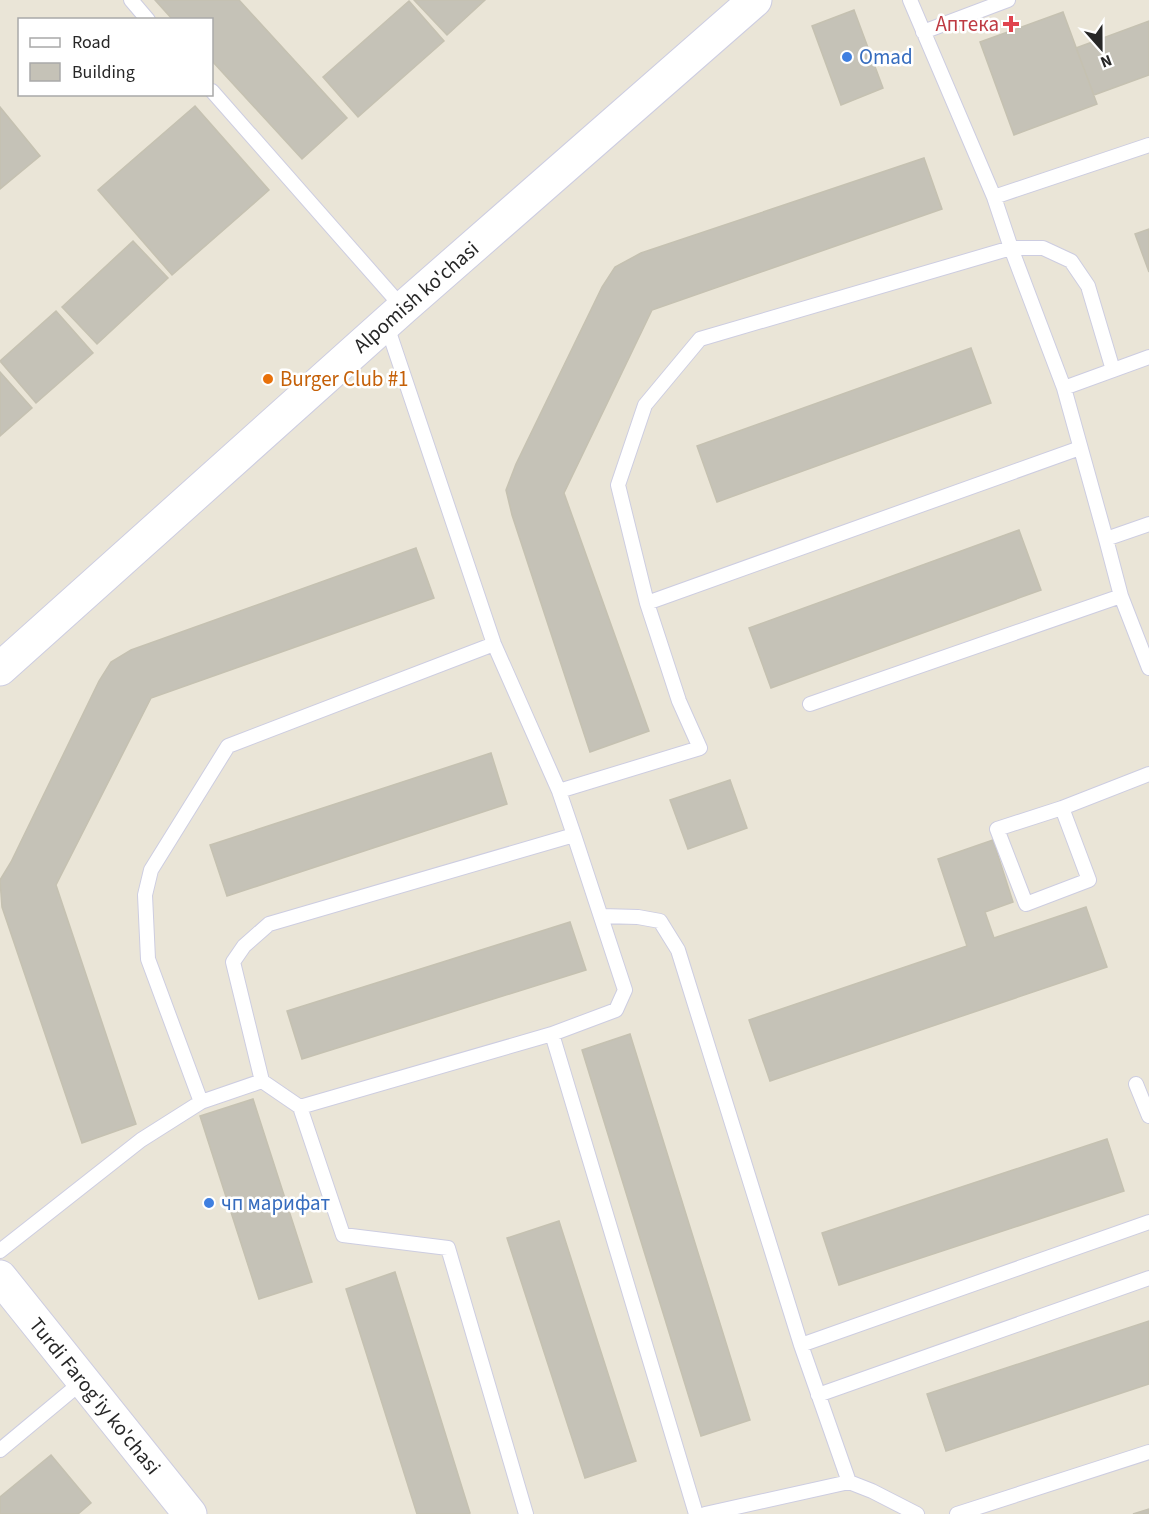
<svg xmlns="http://www.w3.org/2000/svg" width="1149" height="1514" font-family="'Source Sans 3',sans-serif">
	<rect width="100%" height="100%" fill="#eae5d7"/>
	<!-- building -->
	<path fill="#c5c2b7" stroke="#c5c1b1" stroke-width="1.5" d="M155,0h84l108,118 -45,41 -90,-98v-41h-39z
		M414,0h71l-38,35z
		M409,1l35,40 -86,76 -35,-40z
		M854,10l29,78 -42,17 -29,-79z
		M1063,12l34,92 -83,31 -34,-93z
		M1149,21v54l-55,20 -18,-47z
		M195,106l74,84 -97,85 -74,-85z
		M0,107l40,49 -40,33z
		M924,158l18,51 -290,101 -88,183 85,238 -59,21 -78,-237 -6,-25 10,-26 86,-177 13,-20 26,-14z
		M1149,229v43l-14,-38z
		M133,241l35,37 -71,66 -35,-37z
		M56,311l37,42 -57,50 -36,-42z
		M971,348l20,55 -274,99 -20,-56z
		M0,372l32,36 -32,28z
		M1019,530l22,60 -270,98 -22,-60z
		M416,548l18,50 -283,100 -95,187 80,239 -54,19 -80,-236 -2,-27 11,-18 88,-181 12,-19 20,-12z
		M491,753l16,51 -280,92 -17,-51z
		M730,780l17,48 -59,21 -18,-49z
		M993,840l20,62 -28,10 9,26 92,-31 21,60 -337,114 -21,-61 218,-74 -29,-87z
		M570,922l16,48 -284,89 -15,-48z
		M630,1034l120,386 -49,16 -119,-386z
		M253,1099l59,183 -53,17 -59,-183z
		M1107,1139l17,52 -285,94 -17,-52z
		M559,1221l77,240 -51,17 -78,-240z
		M395,1272l75,241 -2,1h-51l-71,-225z
		M1149,1321v63l-203,67 -19,-57z
		M51,1455l40,48 -13,11h-78v-17z
		M1149,1509v5h-16z"/>
	<g fill="none" stroke-linecap="round" stroke-linejoin="round">
		<defs>
			<path id="service" d="M131,0l17,20
				M910,0l84,197 17,51 53,140 42,151 15,57 28,72
				M923,32l85,-32
				M212,91l191,217
				M994,197l155,-52
				M386,323l108,321 65,147 15,44 -305,89 -25,22 -11,16 29,119 38,26 43,128 105,13 78,266
				M1064,388l85,-31
				M1106,539l43,-15
				M647,603l433,-155
				M810,704l311,-108
				M559,791l141,-43 -21,-47 -32,-98 -29,-118 27,-80 55,-66 311,-91h32l28,13 17,25 25,84
				M1062,808l27,72 -63,24 -29,-75 65,-21 87,-34
				M601,916l37,1 22,4 18,29 123,395
				M552,1034l64,-24 9,-20 -51,-155
				M1136,1084l13,32
				M201,1102l-53,-143 -3,-64 6,-25 77,-124 266,-102
				M300,1107l252,-73 144,480
				M0,1251l141,-111 60,-38 61,-21
				M818,1395l331,-117
				M0,1450l83,-69
				M849,1482l-48,-137 348,-123
				M705,1514l144,-32 23,9 45,23
				M957,1514l192,-62"/>
			<path id="tertiary" d="M0,669l403,-361 352,-308
				M0,1277l190,237"/>
		</defs>
		<!-- service casing -->
		<use href="#service" stroke="#cdcde1" stroke-width="16"/>
		<!-- tertiary casing -->
		<use href="#tertiary" stroke="#cdcde1" stroke-width="35"/>
		<!-- service -->
		<use href="#service" stroke="#fff" stroke-width="14"/>
		<!-- tertiary -->
		<use href="#tertiary" stroke="#fff" stroke-width="33"/>
	</g>
	<!-- markers -->
	<path fill="#e0444e" stroke="#fff" stroke-width="2" d="M1008 15h6v6h6v6h-6v6h-6v-6h-6v-6h6z"/>
	<g fill="#3f7fe0" stroke="#fff" stroke-width="2">
		<circle cx="847" cy="57" r="6"/>
		<circle cx="209" cy="1203" r="6"/>
	</g>
	<circle fill="#e8710a" stroke="#fff" stroke-width="2" cx="268" cy="379" r="6"/>
	<g text-anchor="middle" stroke-width="5" stroke-linejoin="round" paint-order="stroke">
		<!-- health labels -->
		<g font-size="21" fill="#be3a42" stroke="#fff" text-anchor="end">
			<text x="999" y="31">Аптека</text>
		</g>
		<!-- shop labels -->
		<g font-size="21" fill="#366cbe" stroke="#fff" text-anchor="start">
			<text x="859" y="64">Omad</text>
			<text x="221" y="1210">чп марифат</text>
		</g>
		<!-- street labels -->
		<g font-size="21" fill="#272727" stroke="#fff">
			<text transform="translate(416 297) rotate(-41)" y="7">Alpomish ko'chasi</text>
			<text transform="translate(95 1396) rotate(51)" y="7">Turdi Farog'iy ko'chasi</text>
		</g>
		<!-- food labels -->
		<g font-size="21" fill="#c56008" stroke="#fff" text-anchor="start">
			<text x="280" y="386">Burger Club #1</text>
		</g>
	</g>
	<!-- legend -->
	<rect x="18" y="18" width="195" height="78" fill="#ffffff" stroke="#a9a9a9" stroke-width="1.5"/>
	<rect x="30" y="38" width="30" height="9" fill="#ffffff" stroke="#a9a9a9" stroke-width="1.5"/>
	<text x="72" y="48" font-size="18" fill="#272727">Road</text>
	<rect x="30" y="63" width="30" height="18" fill="#c5c2b7" stroke="#a9a9a9" stroke-width="1.5"/>
	<text x="72" y="78" font-size="18" fill="#272727">Building</text>
	<!-- north arrow -->
	<g transform="translate(1101 48) rotate(159)" stroke="#ffffff" stroke-width="4.5" paint-order="stroke">
	<path d="M0-4.5L10 22L0 15L-10 22Z" fill="#272727"/>
	<text y="-9" font-size="16" font-weight="bold" text-anchor="middle" fill="#272727">N</text>
	</g>
</svg>
